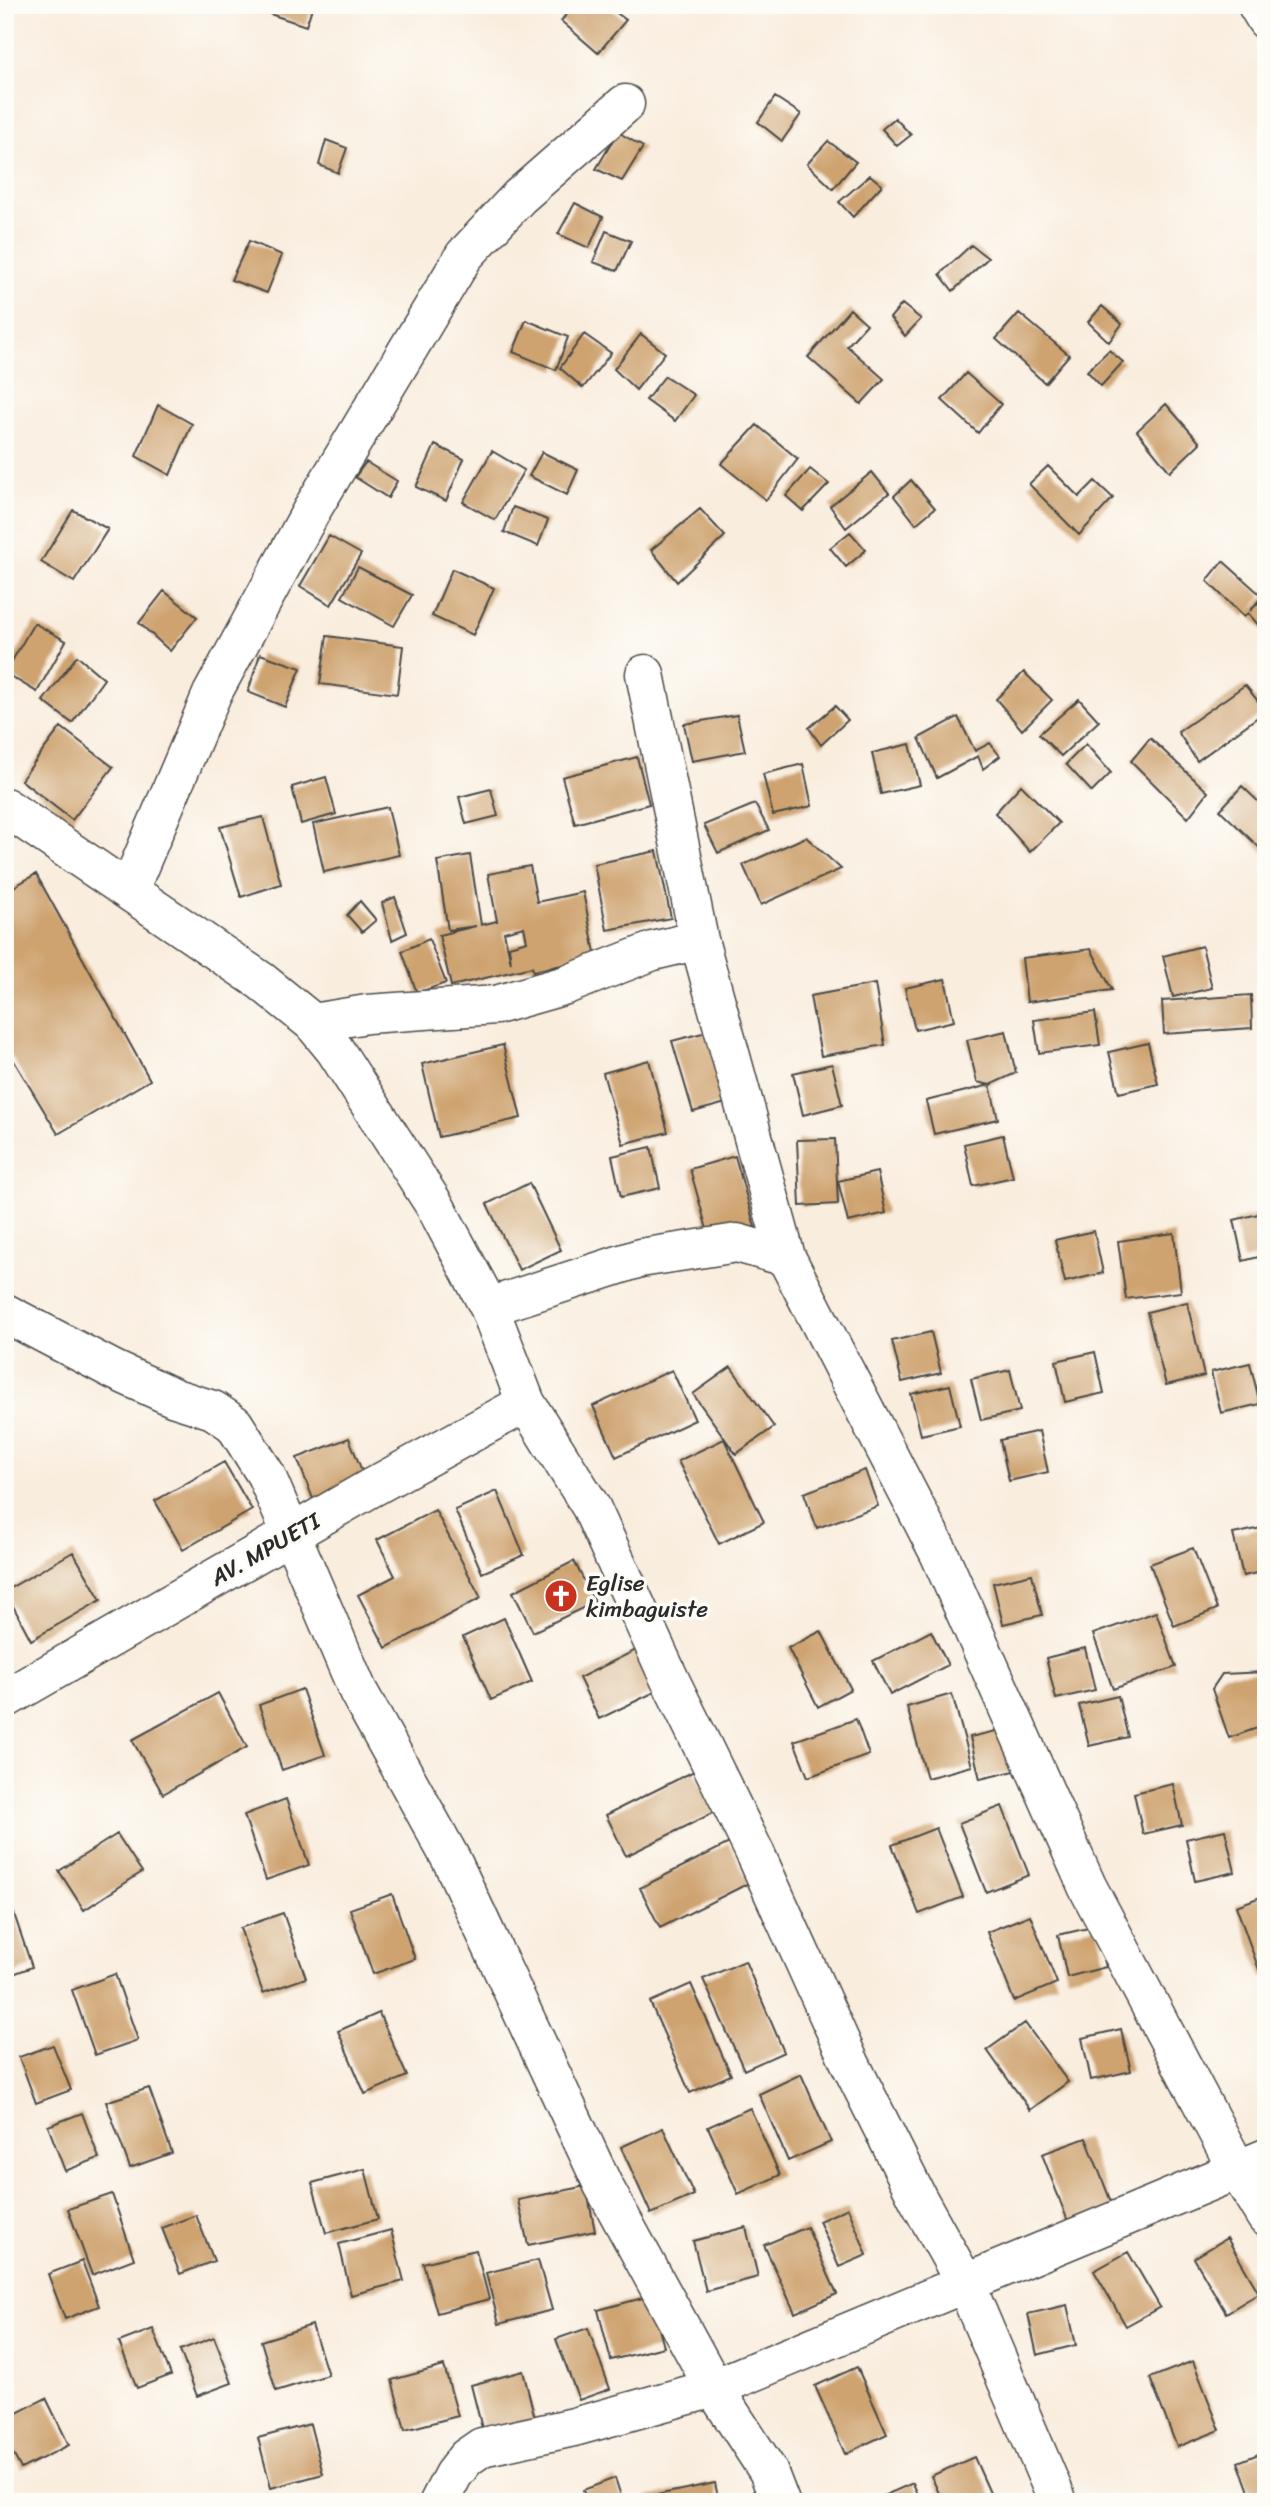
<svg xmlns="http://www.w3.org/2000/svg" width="1271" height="2507" font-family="Sriracha,sans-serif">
	<rect width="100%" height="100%" fill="#fdfcf7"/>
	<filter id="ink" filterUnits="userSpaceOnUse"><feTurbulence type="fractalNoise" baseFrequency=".0143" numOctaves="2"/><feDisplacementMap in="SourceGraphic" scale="14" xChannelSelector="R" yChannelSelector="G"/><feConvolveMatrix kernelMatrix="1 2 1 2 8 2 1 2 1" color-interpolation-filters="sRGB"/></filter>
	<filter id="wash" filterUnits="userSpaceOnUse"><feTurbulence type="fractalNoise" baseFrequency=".00686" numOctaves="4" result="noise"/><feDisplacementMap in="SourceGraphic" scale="28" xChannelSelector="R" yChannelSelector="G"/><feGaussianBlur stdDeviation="1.57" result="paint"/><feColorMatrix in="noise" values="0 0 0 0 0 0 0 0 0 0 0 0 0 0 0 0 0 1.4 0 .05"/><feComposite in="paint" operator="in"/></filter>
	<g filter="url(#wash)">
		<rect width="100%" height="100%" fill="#f9edde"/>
		<g id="blocks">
			<!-- building -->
			<path fill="#cea36f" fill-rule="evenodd" d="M272,5h41l-7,21 -36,-12z
				M574,5h32l20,15 -28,33 -37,-32z
				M775,97l26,17 -19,27 -24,-19z
				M895,118l16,17 -14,11 -15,-17z
				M618,132l25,15 -21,34 -26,-12z
				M326,140l21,8 -9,25 -19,-8z
				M828,141l28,21 -23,27 -26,-25z
				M870,175l12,10 -29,32 -14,-15z
				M575,203l28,14 -14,31 -31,-14z
				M606,231l25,10 -14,30 -24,-9z
				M249,241l33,14 -15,38 -36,-13z
				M971,245l17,13 -35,33 -13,-17z
				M902,304l19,15 -16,17 -15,-18z
				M1102,306l20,18 -13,18 -21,-20z
				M850,309l17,15 -20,22 37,33 -23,25 -53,-47z
				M1019,313l50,42 -24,28 -49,-44z
				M526,320l42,17 -12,33 -43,-18z
				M584,334l27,19 -28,35 -23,-20z
				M641,334l24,19 -29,37 -22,-21z
				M1109,350l14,12 -22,24 -14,-15z
				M966,373l35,31 -23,29 -36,-33z
				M665,376l29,19 -19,26 -29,-21z
				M1166,404l34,39 -30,29 -33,-41z
				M158,405l34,19 -22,51 -34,-19z
				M757,425l41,34 -32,41 -45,-36z
				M435,445l29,14 -18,42 -30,-14z
				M492,451l32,19 -29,50 -32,-18z
				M542,452l36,18 -11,25 -38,-19z
				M366,462l31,19 -9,17 -33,-21z
				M1048,466l31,31 16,-16 18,17 -34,37 -50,-51z
				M810,469l19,15 -26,27 -17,-15z
				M872,472l17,21 -43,35 -16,-22z
				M911,480l24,28 -19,16 -22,-28z
				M513,507l35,13 -10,26 -34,-14z
				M700,509l25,27 -48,46 -26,-32z
				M73,510l35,19 -34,53 -33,-20z
				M850,532l16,18 -20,17 -16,-19z
				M329,536l32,18 -30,51 -31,-19z
				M1223,561l39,35 -12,15 16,-16v39l-18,-21 -4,4 -37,-36z
				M358,567l54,28 -18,31 -52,-29z
				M452,569l42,19 -21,47 -41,-19z
				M164,591l33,26 -27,34 -31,-28z
				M34,623l32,18 -29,51 -32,-19z
				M327,636l76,10 -6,48 -77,-10z
				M260,654l41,14 -16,39 -37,-15z
				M77,656l27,23 -32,44 -29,-22z
				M1024,672l28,28 -30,30 -26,-31z
				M1245,685l21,26 -69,50 -19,-29z
				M1079,699l20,22 -38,35 -22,-22z
				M835,706l13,14 -27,25 -12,-17z
				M737,715l8,36 -53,10 -8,-37z
				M958,717l17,34 15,-8 10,13 -17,13 -5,-13 -41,22 -18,-40z
				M61,727l52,40 -41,53 -51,-40z
				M1150,738l58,54 -20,26 -57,-57z
				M910,744l10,41 -39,9 -9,-41z
				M1086,744l25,29 -19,19 -26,-28z
				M637,757l12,47 -74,20 -13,-47z
				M803,764l9,42 -39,9 -10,-41z
				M326,777l10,37 -35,10 -9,-37z
				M1021,785l38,38 -29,29 -35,-39z
				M1242,786l24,23v45l-46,-44z
				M491,789l7,27 -32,8 -7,-27z
				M755,804l14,26 -51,23 -14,-28z
				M388,807l11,48 -75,17 -11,-48z
				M263,817l18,67 -40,13 -21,-70z
				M806,837l35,32 -80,36 -18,-40z
				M657,851l14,67 -64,12 -13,-66z
				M470,855l11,70 16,-4 -9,-47 42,-8 7,36 46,-10 13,66 -63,13 -1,-4 -81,19 -12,-51 37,-9 -28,4 -11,-69zM524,927l3,14 -18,5 2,17 -7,-31z
				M36,874l114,206 -92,54 -53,-88v-154z
				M395,897l12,36 -15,7 -10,-37z
				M360,901l16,19 -14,12 -15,-17z
				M429,939l17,44 -29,10 -15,-42z
				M1202,946l10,42 -39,9 -10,-41z
				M1091,949l21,41 -85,12 -5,-44z
				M945,979l9,42 -39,9 -10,-42z
				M875,984l10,61 -64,11 -11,-60z
				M1251,995l1,33 -88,6 -2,-33z
				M1095,1012l5,33 -61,8 -5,-33z
				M718,1029l19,71 -44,12 -21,-71z
				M1006,1031l10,42 -26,12 -13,-3 -10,-42z
				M1148,1043l10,41 -39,9 -10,-41z
				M503,1045l18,73 -82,19 -17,-73z
				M649,1060l19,72 -45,12 -20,-71z
				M832,1064l10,41 -39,10 -10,-42z
				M990,1085l8,34 -64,15 -8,-33z
				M1003,1135l10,42 -40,9 -9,-42z
				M835,1139l3,65 -38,2 -3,-66z
				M651,1147l9,41 -39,9 -9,-41z
				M735,1156l20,71 -45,13 -20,-71z
				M877,1172l9,41 -38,9 -10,-41z
				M529,1183l32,67 -42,20 -32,-66z
				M1266,1212v43l-23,6 -9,-41z
				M1094,1231l9,42 -38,9 -10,-42z
				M1174,1233l7,59 -55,7 -8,-58z
				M1187,1302l17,74 -38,9 -19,-73z
				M931,1332l10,41 -39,9 -10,-41z
				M1095,1352l9,41 -39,9 -9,-41z
				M1250,1363l10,41 -39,9 -10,-41z
				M731,1367l43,60 -38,27 -43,-60z
				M672,1370l23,50 -79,37 -23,-51z
				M1010,1370l10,41 -39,9 -10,-41z
				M950,1385l10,41 -39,9 -10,-41z
				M1039,1431l9,41 -39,9 -9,-41z
				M349,1438l20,51 -52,20 -20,-51z
				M724,1439l40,83 -45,22 -41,-83z
				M224,1462l28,48 -69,40 -28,-49z
				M865,1470l13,36 -61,22 -13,-35z
				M497,1491l27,64 -42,18 -27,-63z
				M435,1510l46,88 -95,50 -28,-53 37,-19 -18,-36z
				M1266,1527v44l-23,5 -10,-42z
				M1193,1548l24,61 -43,17 -24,-62z
				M73,1552l28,48 -70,40 -26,-49z
				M574,1561l21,41 -62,30 -20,-40z
				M1032,1574l10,41 -39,9 -10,-41z
				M1156,1612l20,55 -63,22 -20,-55z
				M504,1618l28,64 -41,18 -28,-63z
				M821,1631l30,58 -33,18 -30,-59z
				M931,1631l17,34 -58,30 -17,-34z
				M640,1648l21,41 -62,30 -20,-41z
				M1085,1648l10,42 -39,9 -10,-41z
				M1266,1672v53l-37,13 -17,-49 10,-15z
				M302,1689l23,66 -43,15 -23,-65z
				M218,1693l29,54 -84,47 -31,-54z
				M952,1694l20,72 -45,12 -20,-71z
				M1118,1696l10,41 -39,9 -10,-41z
				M856,1719l13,36 -61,22 -14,-36z
				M1010,1728l9,42 -39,9 -10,-42z
				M694,1771l21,41 -89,44 -20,-41z
				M1173,1784l9,41 -39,9 -9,-41z
				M286,1799l23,66 -43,15 -22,-65z
				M1002,1806l27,69 -43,17 -27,-69z
				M936,1828l27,69 -44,17 -27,-69z
				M1225,1830l10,42 -40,9 -9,-42z
				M117,1834l25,38 -58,38 -25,-39z
				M729,1843l20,40 -89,45 -20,-40z
				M392,1894l23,65 -42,15 -23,-65z
				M1266,1895v82l-4,1 -26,-72z
				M10,1902l22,65 -27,10v-74z
				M283,1913l23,65 -43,15 -23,-65z
				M1030,1915l27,68 -43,18 -27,-69z
				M1097,1926l9,41 -39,10 -9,-42z
				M745,1961l39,91 -40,18 -41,-91z
				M115,1974l23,66 -43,15 -23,-65z
				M691,1984l40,91 -41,18 -40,-91z
				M379,2013l28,63 -42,18 -27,-63z
				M1025,2023l43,59 -38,28 -43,-60z
				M1121,2029l10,42 -40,9 -9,-42z
				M53,2045l18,45 -35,13 -17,-46z
				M801,2074l30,68 -43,19 -29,-67z
				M149,2088l23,65 -42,15 -24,-66z
				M750,2108l30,67 -42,19 -30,-67z
				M82,2113l17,45 -34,13 -17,-45z
				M663,2128l31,67 -43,19 -30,-67z
				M1086,2138l27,69 -44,17 -27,-70z
				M365,2169l13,50 -52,14 -14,-50z
				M586,2186l9,45 -67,14 -10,-45z
				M112,2194l22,65 -42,16 -24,-66z
				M848,2208l19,47 -28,12 -20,-46z
				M196,2215l18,46 -34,13 -18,-46z
				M746,2227l12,50 -52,14 -13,-50z
				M807,2227l30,67 -42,19 -31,-68z
				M391,2230l13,51 -53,14 -12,-51z
				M1227,2238l32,55 -33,20 -32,-55z
				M476,2250l13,49 -52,14 -14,-50z
				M1128,2252l32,55 -34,19 -32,-55z
				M538,2260l14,50 -53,14 -13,-51z
				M82,2261l17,45 -34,13 -17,-45z
				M650,2296l14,51 -53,13 -13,-50z
				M1067,2305l9,40 -39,10 -9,-41z
				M312,2325l16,50 -52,16 -15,-50z
				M588,2328l22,61 -31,11 -23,-61z
				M153,2329l18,46 -34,13 -18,-46z
				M214,2337l18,46 -35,13 -17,-46z
				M1193,2361l27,69 -43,17 -27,-69z
				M444,2366l14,50 -53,14 -13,-50z
				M857,2367l30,67 -42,20 -30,-68z
				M523,2371l13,51 -52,14 -13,-51z
				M46,2398l23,47 -48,24 -16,-31v-19z
				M310,2424l13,50 -52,14 -13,-50z
				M1266,2451v51h-13l-15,-40z
				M974,2457l20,45h-51l-12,-26z
				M615,2478l8,24h-36l-4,-12z
				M715,2483l4,19h-71l-1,-5z
				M913,2483l8,19h-52z"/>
		</g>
	</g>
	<g filter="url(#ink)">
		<use href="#blocks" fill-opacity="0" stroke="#4a4846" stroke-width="2"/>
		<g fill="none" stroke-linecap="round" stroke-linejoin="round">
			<defs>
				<path id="minor" d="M1257,5l9,15
					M645,674l54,266 87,317 153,296 148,333 151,285 28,46
					M5,807l256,174 52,42 22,27 100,156 54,101 37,96 65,104 79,173 86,175 94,208 68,136 48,86 92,217
					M129,890l83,-196 102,-188 150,-250 55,-59 106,-93
					M313,1023l54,-9 129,-9 70,-20 87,-34 46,-11
					M489,1307l151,-49 97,-15 49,14
					M5,1313l109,57 61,28 38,12 21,14 32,51 92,216 94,170 151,324 111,203 54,83 12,31
					M5,1699l364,-210 157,-86
					M439,2502l14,-27 13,-17 16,-11 92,-20 140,-39 552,-230"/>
			</defs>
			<!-- minor casing -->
			<use href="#minor" stroke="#4a4846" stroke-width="41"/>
			<!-- path -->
			<path stroke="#4a4846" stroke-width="4.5" stroke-dasharray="5 5" stroke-linecap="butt" d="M5,868l6,-5"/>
			<!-- minor -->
			<use href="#minor" stroke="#fff" stroke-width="38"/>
		</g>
	</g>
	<!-- icons -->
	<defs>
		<symbol id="church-disc" viewBox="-11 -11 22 22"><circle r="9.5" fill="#c8321e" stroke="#fdfcf7"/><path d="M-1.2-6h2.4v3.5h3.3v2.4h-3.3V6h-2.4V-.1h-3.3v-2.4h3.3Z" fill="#fff"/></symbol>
	</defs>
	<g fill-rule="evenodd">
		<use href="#church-disc" x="542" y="1577" width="38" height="38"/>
	</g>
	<g text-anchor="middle" stroke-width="7" stroke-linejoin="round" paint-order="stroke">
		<!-- street labels -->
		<g font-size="23" fill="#2b2b2b" stroke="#fdfcf7">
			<text transform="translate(265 1549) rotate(-30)" y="8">AV. MPUETI</text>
		</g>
		<!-- poi labels -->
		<g font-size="23" fill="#2b2b2b" stroke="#fdfcf7" text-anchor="start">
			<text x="586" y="1591">Eglise<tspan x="586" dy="26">kimbaguiste</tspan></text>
		</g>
	</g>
	<!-- margin -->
	<rect width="1271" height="2507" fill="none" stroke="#fdfcf7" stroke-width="28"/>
</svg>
